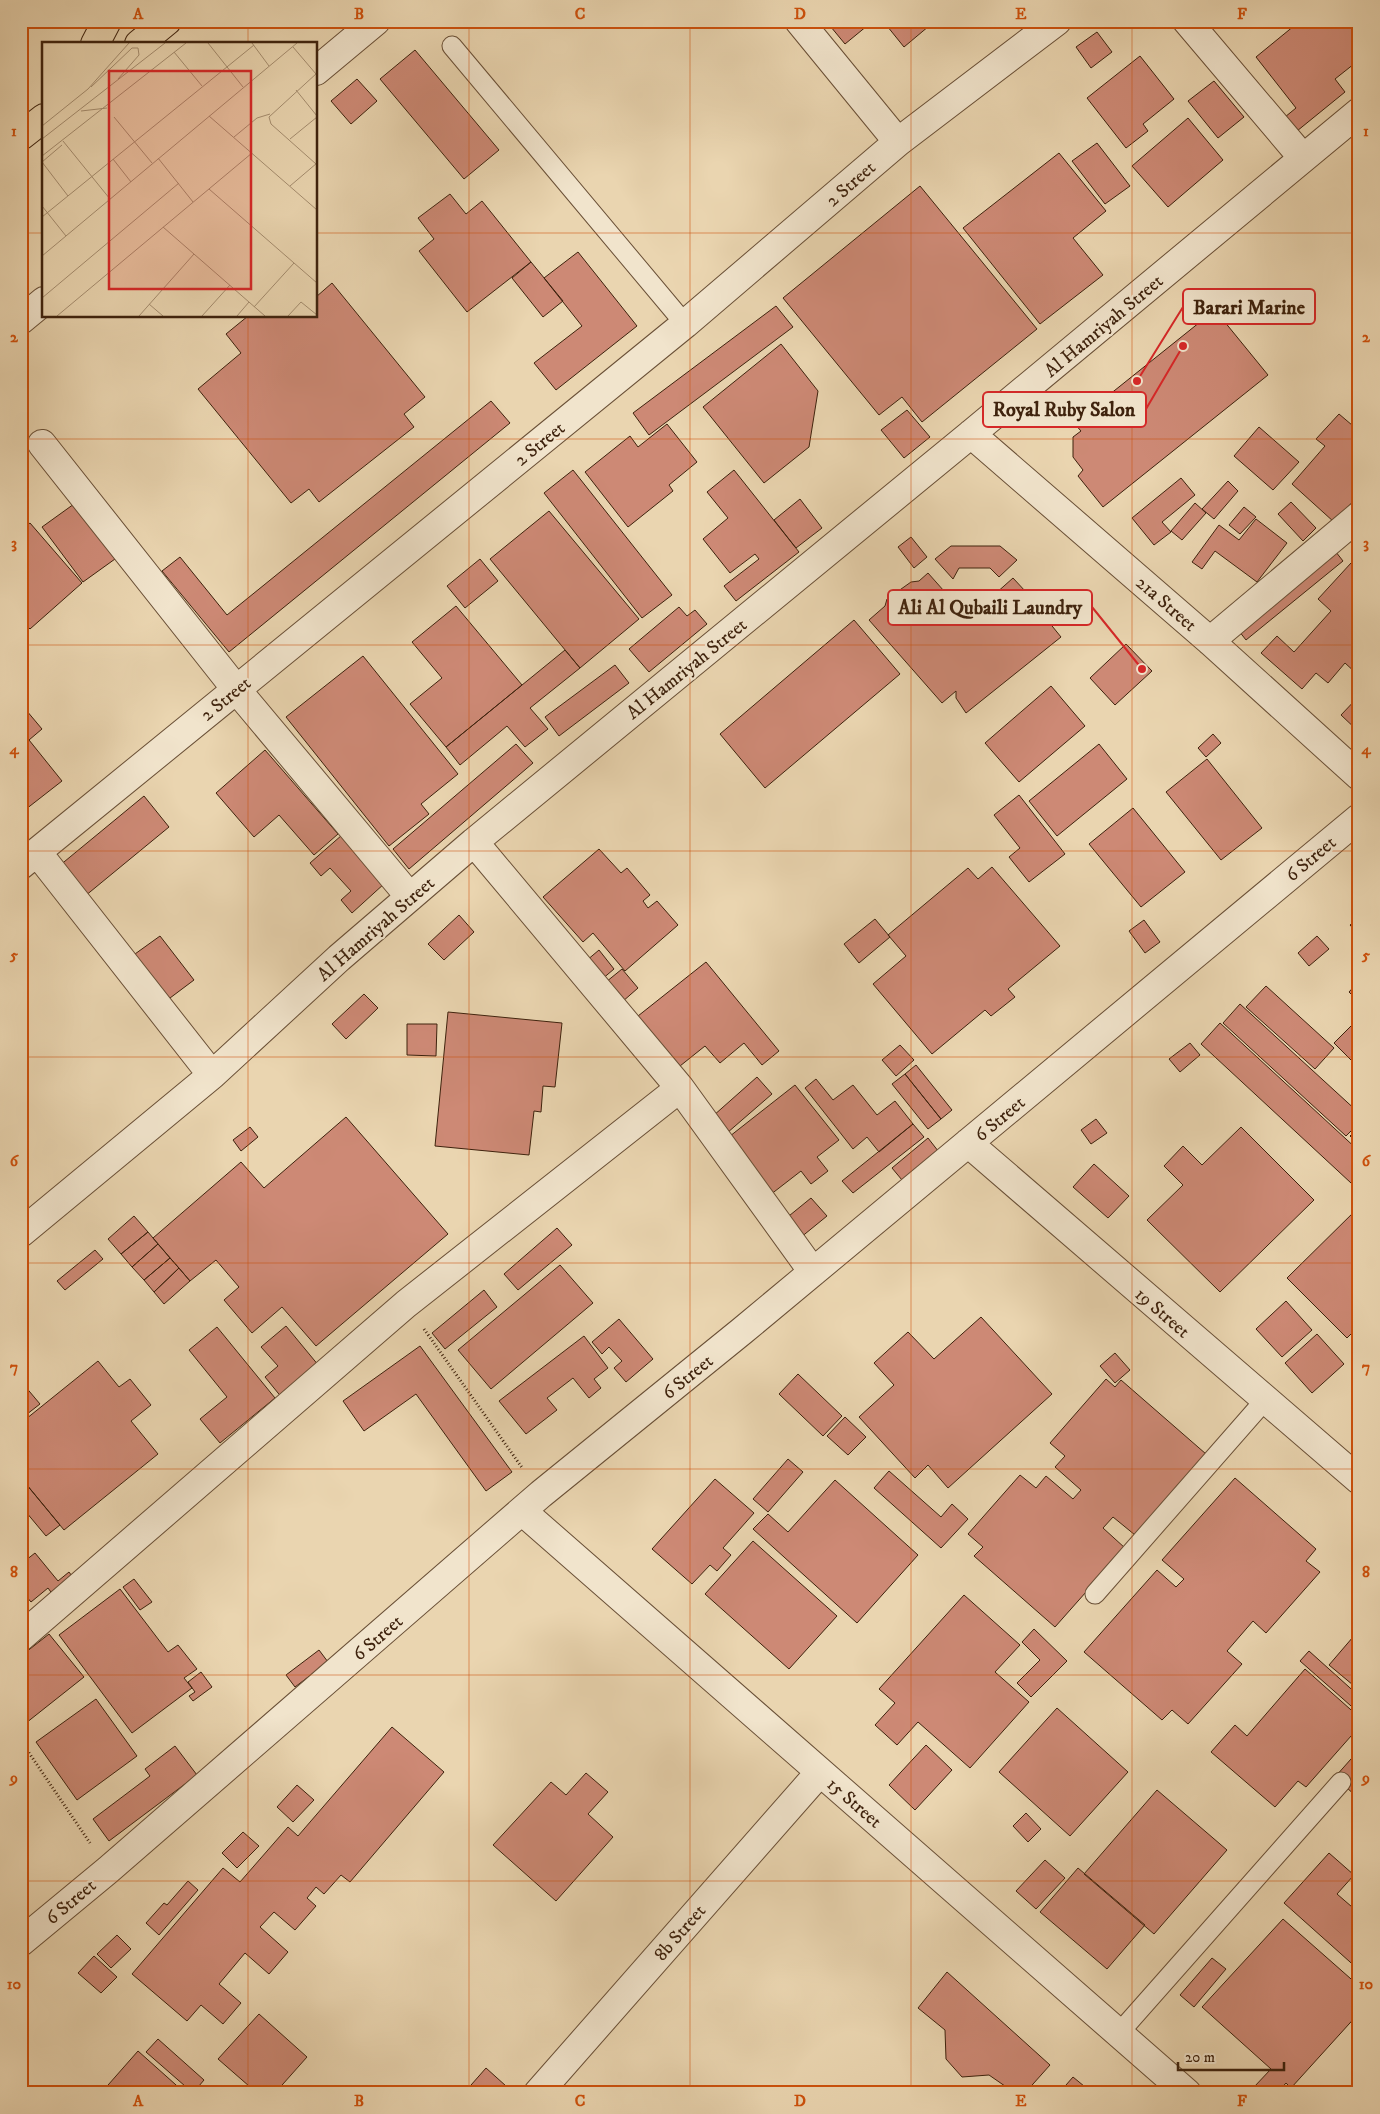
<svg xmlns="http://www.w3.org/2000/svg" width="1380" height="2114" font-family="'IM FELL DW Pica',serif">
	<rect width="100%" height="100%" fill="#ead5b0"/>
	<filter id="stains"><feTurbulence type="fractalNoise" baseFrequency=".004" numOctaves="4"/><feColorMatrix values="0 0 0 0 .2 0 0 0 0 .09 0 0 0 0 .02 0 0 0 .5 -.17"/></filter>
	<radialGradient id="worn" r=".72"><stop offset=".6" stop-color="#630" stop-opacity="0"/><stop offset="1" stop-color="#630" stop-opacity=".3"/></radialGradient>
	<!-- building -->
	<path fill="#cd8975" stroke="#3e220d" d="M826,21h47l-28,23z
		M883,21h52l-31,26z
		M1300,21h50l9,11v28l-24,19 10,13 -48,39 -12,-14 11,-9 -40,-51z
		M1097,32l15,20 -21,16 -15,-21z
		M415,50l84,100 -35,29 -84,-100z
		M1140,56l34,43 -31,25 5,7 -22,17 -39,-50z
		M357,79l20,22 -26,23 -20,-23z
		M1214,81l30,36 -26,21 -30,-37z
		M1188,118l35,42 -55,47 -36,-41z
		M1097,143l33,43 -25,18 -33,-43z
		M1059,153l47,58 -33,27 30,37 -63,49 -77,-96z
		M920,186l117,143 -115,93 -20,-25 -23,18 -96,-117z
		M450,194l16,20 16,-13 49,61 -64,50 -48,-61 15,-12 -16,-21z
		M578,252l59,74 -81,64 -22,-27 48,-37 -38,-48z
		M531,262l32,39 -20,16 -31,-39z
		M332,283l93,114 -21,17 10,13 -95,75 -10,-13 -18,14 -93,-114 43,-36 -15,-19 22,-18h68v-19z
		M776,306l17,21 -144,108 -16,-22z
		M1215,310l53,65 -165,132 -25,-31 5,-6 -10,-13v-20l8,-6 -7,-8z
		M781,344l37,47 -9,56 -45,36 -61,-76z
		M491,401l19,22 -281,229 -67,-81 18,-14 47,58z
		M907,410l23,27 -26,21 -23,-28z
		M1339,414l20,17v64l-25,27 -42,-38 33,-38 -9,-7z
		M667,424l30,38 -28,23 4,6 -45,36 -43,-55 45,-36 8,11z
		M1259,427l40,35 -26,28 -39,-34z
		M573,470l99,125 -30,23 -98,-125z
		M734,470l65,82 -63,49 -12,-15 35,-27 -4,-5 -25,19 -27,-34 25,-21 -21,-26z
		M1181,478l14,17 -33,27 9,10 -17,13 -22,-27z
		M1228,481l10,10 -24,28 -12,-10z
		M800,499l22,29 -26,20 -22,-28z
		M1291,502l25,26 -13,13 -25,-27z
		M1195,503l11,10 -24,27 -11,-9z
		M74,504l41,55 -32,23 -41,-55z
		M1244,507l12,10 -16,17 -11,-9z
		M549,511l90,108 -59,49 -90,-109z
		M1256,519l31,24 -30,39 -42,-31 -13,18 -10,-7 27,-37 20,15z
		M30,523l52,60 -52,46 -9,-9v-90z
		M911,537l16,20 -13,11 -16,-21z
		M951,546h49l17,14 -18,17 -9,-9h-31l-6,11 -18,-20z
		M1332,547l11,14 -97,79 -11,-14z
		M480,559l18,22 -33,27 -18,-22z
		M1351,563l8,7v102l-2,2 -12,-11 -17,20 -12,-10 -14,16 -41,-36 16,-17 17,16 37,-41 -13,-12z
		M928,573l40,45 45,-40 13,14h5l19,24 -2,5 13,16 -95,76 -10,-15v-7l-14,12 -73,-83 16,-14 2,-7 24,-17 8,-1z
		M456,606l66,79 -76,62 -36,-43 32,-26 -30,-36z
		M679,607l8,9 8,-6 12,14 -58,48 -20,-23z
		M854,620l46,54 -135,114 -45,-54z
		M1126,644l26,27 -37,34 -25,-27z
		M565,650l15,18 -50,40 18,21 -23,18 -18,-21 -47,39 -14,-18z
		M363,656l95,118 -37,30 8,10 -40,32 -103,-129z
		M615,665l14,18 -70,53 -14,-19z
		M1051,686l34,40 -66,56 -34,-39z
		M1359,696v36l-18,-17z
		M21,704l21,25 -13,11 33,41 -41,32z
		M1213,734l8,9 -15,14 -8,-9z
		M516,744l17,19 -124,106 -16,-20z
		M1099,744l28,35 -70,57 -28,-35z
		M265,750l73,84 -24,21 -35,-40 -25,22 -38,-44z
		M1207,759l55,69 -41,32 -55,-68z
		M1019,795l46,59 -36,28 -20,-25 11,-9 -26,-33z
		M144,796l25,31 -90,74 -26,-30z
		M1133,808l52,64 -44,35 -52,-63z
		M342,835l43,48 -33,30 -11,-13 10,-9 -21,-23 -9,8 -11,-13z
		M599,849l22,24 6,-5 23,27 -7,6 5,7 9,-7 21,24 -53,46 -32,-38 -10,9 -40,-45z
		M992,867l68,79 -52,43 7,8 -24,19 -6,-6 -53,44 -59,-70 33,-28 -18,-21 80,-67 10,11z
		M459,915l15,17 -30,28 -16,-16z
		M1359,918v17l-9,-10z
		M875,919l15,18 -31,26 -15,-19z
		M1144,920l16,22 -15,11 -16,-22z
		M160,936l34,44 -32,24 -34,-45z
		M1317,936l12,13 -20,17 -11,-13z
		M599,950l15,19 -13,11 -15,-19z
		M706,962l73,89 -17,14 -18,-22 -24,20 -15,-17 -25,20 -42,-50z
		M622,969l16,19 -16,14 -16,-20z
		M1359,981v21l-10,-10z
		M1266,986l68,62 -19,21 -69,-62z
		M364,994l14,14 -32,31 -14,-15z
		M1240,1004l119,109v10l-13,13 -123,-113z
		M448,1012l114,11 -7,64 -12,-1 -2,26 -7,-1 -5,44 -94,-9z
		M1359,1018v46l-2,2 -23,-23z
		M1220,1023l139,128v24l-8,8 -150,-139z
		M407,1024h30l-1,32 -29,-1z
		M1190,1043l10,12 -20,17 -11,-13z
		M900,1045l14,15 -18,16 -14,-16z
		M916,1065l36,45 -11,9 -36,-45z
		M905,1074l36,45 -13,10 -36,-45z
		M757,1077l15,17 -45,39 -14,-17z
		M816,1079l17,21 20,-15 24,30 18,-14 18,23 -34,28 -12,-15 -14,12 -48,-61z
		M795,1085l44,55 -22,17 11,14 -17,13 -10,-13 -31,24 -45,-55z
		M346,1117l102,117 -132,112 -34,-39 -30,26 -28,-33 15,-13 -23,-27 -26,21 -37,-43 88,-76 23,26z
		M1096,1119l11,14 -16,11 -10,-14z
		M913,1124l11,13 -71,56 -11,-12z
		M250,1127l8,10 -17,14 -8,-11z
		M1241,1127l73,73 -94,92 -73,-72 36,-35 -19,-19 19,-20 19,19z
		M1359,1127v17l-9,-8z
		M928,1138l14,18 -35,30 -15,-18z
		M1094,1164l35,32 -21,22 -35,-31z
		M811,1198l16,18 -27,22 -16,-18z
		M1359,1207v119l-12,12 -60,-60z
		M134,1216l14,16 -27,22 -13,-15z
		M557,1228l15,17 -54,45 -14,-16z
		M148,1232l10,12 -26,23 -11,-13z
		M158,1244l12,14 -26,22 -12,-13z
		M95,1250l8,9 -38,31 -8,-9z
		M170,1258l9,10 -25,24 -10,-12z
		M560,1265l33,38 -102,86 -33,-39z
		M179,1268l11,13 -26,23 -10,-12z
		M484,1290l13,17 -52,42 -13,-16z
		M1286,1301l26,29 -30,27 -26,-28z
		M981,1317l71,77 -104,94 -20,-23 -13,13 -56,-61 35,-32 -20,-22 34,-31 26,27z
		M619,1319l34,40 -27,23 -12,-14 8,-7 -13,-14 -7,7 -10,-12z
		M286,1326l38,46 -37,32 -22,-27 13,-11 -17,-19z
		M217,1327l58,71 -55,45 -20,-24 27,-22 -38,-47z
		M1317,1334l27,30 -32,29 -27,-30z
		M584,1336l24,32 -14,11 7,9 -12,10 -16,-20 -26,20 10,12 -31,24 -27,-33z
		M420,1346l92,126 -26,19 -70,-97 -52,37 -21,-30z
		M1115,1353l15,17 -15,13 -15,-17z
		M98,1361l21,26 11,-8 21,26 -20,16 27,33 -94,76 -43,-52v-55z
		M798,1374l44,42 -19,20 -44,-42z
		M1106,1379l9,8 6,-7 85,74 -71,81 -22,-18 -10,11 22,20 -70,79 -81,-71 9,-9 -15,-13 52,-59 16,13 10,-12 27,23 8,-9 -26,-23 10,-11 -15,-13z
		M24,1385l16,19 -18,14 -1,-31z
		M845,1417l21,20 -18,18 -21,-19z
		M788,1459l15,13 -35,40 -15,-13z
		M889,1471l52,46 11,-13 16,15 -27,29 -67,-60z
		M1235,1478l81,71 -10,12 14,11 -54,61 -13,-12 -26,30 15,13 -54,60 -16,-14 -10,10 -78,-68 73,-82 19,17 8,-8 -22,-19z
		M715,1479l39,34 -31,35 8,7 -14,16 -7,-6 -18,19 -40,-35z
		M835,1480l83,75 -61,68 -104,-94 15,-15 20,18z
		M27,1485l33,40 -14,11 -25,-30v-16z
		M753,1541l84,75 -48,53 -84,-75z
		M35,1553l23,28 11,-9 8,11 -21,16 -8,-11 -17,14 -10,-12v-26z
		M134,1579l18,23 -12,8 -17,-23z
		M120,1589l48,63 10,-7 19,24 -13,9 8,10 -60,45 -73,-98z
		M964,1595l56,50 -25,27 34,30 -59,66 -52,-46 -21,23 -22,-20 20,-22 -16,-14z
		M1034,1629l33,32 -36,36 -14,-14 23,-23 -18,-18z
		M1359,1630v60l-30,-25z
		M49,1634l35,43 -58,46 -5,-6v-61z
		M319,1650l9,12 -33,25 -9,-12z
		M1309,1651l50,45v17l-59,-52z
		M1305,1669l54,48v10l-53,60 -8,-6 -23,26 -64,-55 24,-27 12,11z
		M201,1672l11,15 -19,14 -4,-5 6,-4 -7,-10z
		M96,1699l41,57 -60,44 -41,-58z
		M1057,1708l71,64 -58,64 -71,-64z
		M392,1727l52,45 -94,110 -9,-7 -17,19 -8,-7 -9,11 9,8 -21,24 -21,-18 -14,15 28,25 -19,22 -24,-21 -26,31 22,19 -18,21 -22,-19 -14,16 -55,-47 91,-106 17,14 48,-55 10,9z
		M926,1745l26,25 -37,40 -26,-25z
		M175,1746l22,29 -88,66 -16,-22 57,-43 -5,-7z
		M1359,1750v45l-2,2 -22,-20z
		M586,1773l22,19 -20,22 25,23 -57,64 -63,-56 58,-63 15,13z
		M297,1785l17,15 -21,22 -16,-15z
		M1157,1790l70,60 -73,84 -70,-60z
		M1026,1813l15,16 -13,13 -15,-16z
		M243,1832l16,14 -22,22 -15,-15z
		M1329,1853l25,22 -17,19 22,19v57l-75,-67z
		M1045,1860l20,18 -29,31 -20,-18z
		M1078,1868l67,57 -38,44 -67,-57z
		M188,1881l10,9 -39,45 -13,-12 18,-20 3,2z
		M1283,1919l76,67v27l-68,75 -5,-5 -9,10h-16l-7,-6 17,-18 -69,-62z
		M117,1935l14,14 -20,19 -14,-14z
		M94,1956l23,21 -16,16 -23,-20z
		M1212,1958l14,11 -32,38 -14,-12z
		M947,1972l103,93 -25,28h-10l-26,-18 -27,2 -16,-18 -1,-29 -27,-22z
		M259,2014l48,43 -32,36h-18l-39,-34z
		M158,2039l46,41 -11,13 -47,-41z
		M138,2051l47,42h-84z
		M486,2068l20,18 -6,7h-36z
		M1073,2077l17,14 -1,2h-30z"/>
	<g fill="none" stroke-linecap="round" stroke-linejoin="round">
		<defs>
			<path id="lane" d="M452,46l233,278
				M1095,1594l170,-194
				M1119,2033l222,-251"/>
			<path id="street" d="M799,21l99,121
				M1187,21l116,137
				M316,71l60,-50
				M21,320l23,-19
				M971,434l239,207 149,135
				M42,444l194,245 174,208
				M1210,641l149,-125
				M474,842l206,246 133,184
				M37,852l175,223
				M21,865l664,-541 213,-182 159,-121
				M968,1143l391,337
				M21,1233l191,-158 127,-117 135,-116 497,-408 388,-322
				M522,1511l665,582
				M21,1637l385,-333 274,-216
				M21,1942l87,-72 433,-376 201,-163 617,-513
				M538,2093l282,-321"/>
			<path id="primary" d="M95,44l12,-23
				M139,44l28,-23
				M21,136l23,-18"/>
		</defs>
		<!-- lane casing -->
		<use href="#lane" stroke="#694f36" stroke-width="21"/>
		<!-- street casing -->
		<use href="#street" stroke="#694f36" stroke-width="30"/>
		<!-- primary casing -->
		<use href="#primary" stroke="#3e220d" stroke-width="30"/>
		<!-- path -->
		<path stroke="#3e220d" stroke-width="3" stroke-dasharray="1 2.5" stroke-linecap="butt" d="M424,1329l99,140
			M21,1741l69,102"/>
		<!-- lane -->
		<use href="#lane" stroke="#f1e4cc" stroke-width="19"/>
		<!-- street -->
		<use href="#street" stroke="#f1e4cc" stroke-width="28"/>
		<!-- primary -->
		<use href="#primary" stroke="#ead5b0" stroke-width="28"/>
	</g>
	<!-- grid -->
	<path fill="none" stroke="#ce510c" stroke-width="1" stroke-opacity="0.55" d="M248,21v23M469,21v2072M690,21v2072M911,21v2072M1132,21v2072M21,233h23M316,233h1043M248,316v1777M21,439h1338M21,645h1338M21,851h1338M21,1057h1338M21,1263h1338M21,1469h1338M21,1675h1338M21,1881h1338"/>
	<g text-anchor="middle" stroke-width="4.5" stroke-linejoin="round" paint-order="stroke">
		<!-- street labels -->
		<g font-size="19" fill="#3e220d" stroke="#f1e4cc">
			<text transform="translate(850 183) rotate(-41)" y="7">2 Street</text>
			<text transform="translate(1103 325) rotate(-40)" y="7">Al Hamriyah Street</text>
			<text transform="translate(539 443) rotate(-39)" y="7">2 Street</text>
			<text transform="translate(1167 603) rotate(41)" y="7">21a Street</text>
			<text transform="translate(686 668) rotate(-39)" y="7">Al Hamriyah Street</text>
			<text transform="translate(225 698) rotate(-39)" y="7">2 Street</text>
			<text transform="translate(1310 858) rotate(-40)" y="7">6 Street</text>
			<text transform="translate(375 928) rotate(-41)" y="7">Al Hamriyah Street</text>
			<text transform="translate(999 1118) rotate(-40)" y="7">6 Street</text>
			<text transform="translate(1163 1312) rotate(41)" y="7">19 Street</text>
			<text transform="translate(687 1376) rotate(-39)" y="7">6 Street</text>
			<text transform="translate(377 1637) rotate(-41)" y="7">6 Street</text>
			<text transform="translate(855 1802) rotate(41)" y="7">15 Street</text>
			<text transform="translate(70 1901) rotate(-40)" y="7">6 Street</text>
			<text transform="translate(679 1932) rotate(-49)" y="7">8b Street</text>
		</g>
	</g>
	<!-- overview -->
	<g transform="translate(42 42)">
		<rect width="275" height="275" fill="#ead5b0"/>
		<path fill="none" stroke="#a58d6f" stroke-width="1" d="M166,1l35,44M210,1l17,23M251,5l23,27M132,10l28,34M49,45l41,-39h6l1,7 -21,24M254,48l21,26M39,69l26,-3M167,74l108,94M72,75l38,46M0,84l46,-37 41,-46M192,95l23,-19 13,-4M0,97l123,-96M248,97l27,-22M21,99l47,58M0,114l144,-113M116,116l35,44M71,117l18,23M0,120l26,34M0,120l20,-17M274,122l-45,-40 -2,-7 48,-44M248,144l27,-23M167,147l108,94M0,164l24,30M0,175l212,-172M121,185l102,89M0,214l255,-213M0,256l137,-115M107,262l14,12M212,265l40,-44M15,274l195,-163M97,274l55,-62M160,274l28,-31M195,274l12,-14M246,274l13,-14 16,13"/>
		<path fill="#d62828" fill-opacity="0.15" stroke="#d62828" stroke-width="2.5" d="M67,29h142v218h-142z"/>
		<rect width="275" height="275" fill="none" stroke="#3e220d" stroke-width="2.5"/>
	</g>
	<!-- callouts -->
	<path fill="none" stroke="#d62828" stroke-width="2" d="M1137 381L1183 307M1183 346L1146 409M1142 669L1092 607"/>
	<g fill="#d62828" stroke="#f1e4cc" stroke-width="2">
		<circle cx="1137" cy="381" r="5"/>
		<circle cx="1183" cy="346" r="5"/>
		<circle cx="1142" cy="669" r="5"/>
	</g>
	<g fill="#f1e4cc" stroke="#d62828" stroke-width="2">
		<rect x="1183" y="289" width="132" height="35" rx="5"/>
		<rect x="983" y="392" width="163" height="35" rx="5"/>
		<rect x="888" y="590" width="204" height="35" rx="5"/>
	</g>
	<g font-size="20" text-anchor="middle" font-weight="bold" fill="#3e220d">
		<text x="1249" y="314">Barari Marine</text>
		<text x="1064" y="416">Royal Ruby Salon</text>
		<text x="990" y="614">Ali Al Qubaili Laundry</text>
	</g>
	<!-- margin -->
	<rect width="1380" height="2114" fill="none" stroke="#ead5b0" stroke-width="55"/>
	<!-- scale -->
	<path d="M1178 2062v8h106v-8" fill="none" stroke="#3e220d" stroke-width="2.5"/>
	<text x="1185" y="2062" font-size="15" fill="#3e220d" stroke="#f1e4cc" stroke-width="4" paint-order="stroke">20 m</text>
	<rect x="28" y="28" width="1324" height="2058" fill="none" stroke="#ce510c" stroke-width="2"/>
	<g font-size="16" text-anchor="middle" font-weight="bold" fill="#ce510c">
		<text x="138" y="19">A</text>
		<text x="359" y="19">B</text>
		<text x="580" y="19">C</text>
		<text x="800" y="19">D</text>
		<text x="1021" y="19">E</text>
		<text x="1242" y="19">F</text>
		<text x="14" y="136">1</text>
		<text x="1366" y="136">1</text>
		<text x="14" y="342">2</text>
		<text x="1366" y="342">2</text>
		<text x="14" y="548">3</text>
		<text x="1366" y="548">3</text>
		<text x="14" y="754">4</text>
		<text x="1366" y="754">4</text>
		<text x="14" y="960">5</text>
		<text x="1366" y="960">5</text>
		<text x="14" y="1166">6</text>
		<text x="1366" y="1166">6</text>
		<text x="14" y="1372">7</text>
		<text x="1366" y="1372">7</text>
		<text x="14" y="1577">8</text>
		<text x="1366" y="1577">8</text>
		<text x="14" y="1783">9</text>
		<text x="1366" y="1783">9</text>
		<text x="14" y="1989">10</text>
		<text x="1366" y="1989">10</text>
		<text x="138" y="2106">A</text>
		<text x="359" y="2106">B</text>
		<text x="580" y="2106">C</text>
		<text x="800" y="2106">D</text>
		<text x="1021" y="2106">E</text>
		<text x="1242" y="2106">F</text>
	</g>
	<rect width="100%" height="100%" filter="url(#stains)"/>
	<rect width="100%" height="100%" fill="url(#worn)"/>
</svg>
